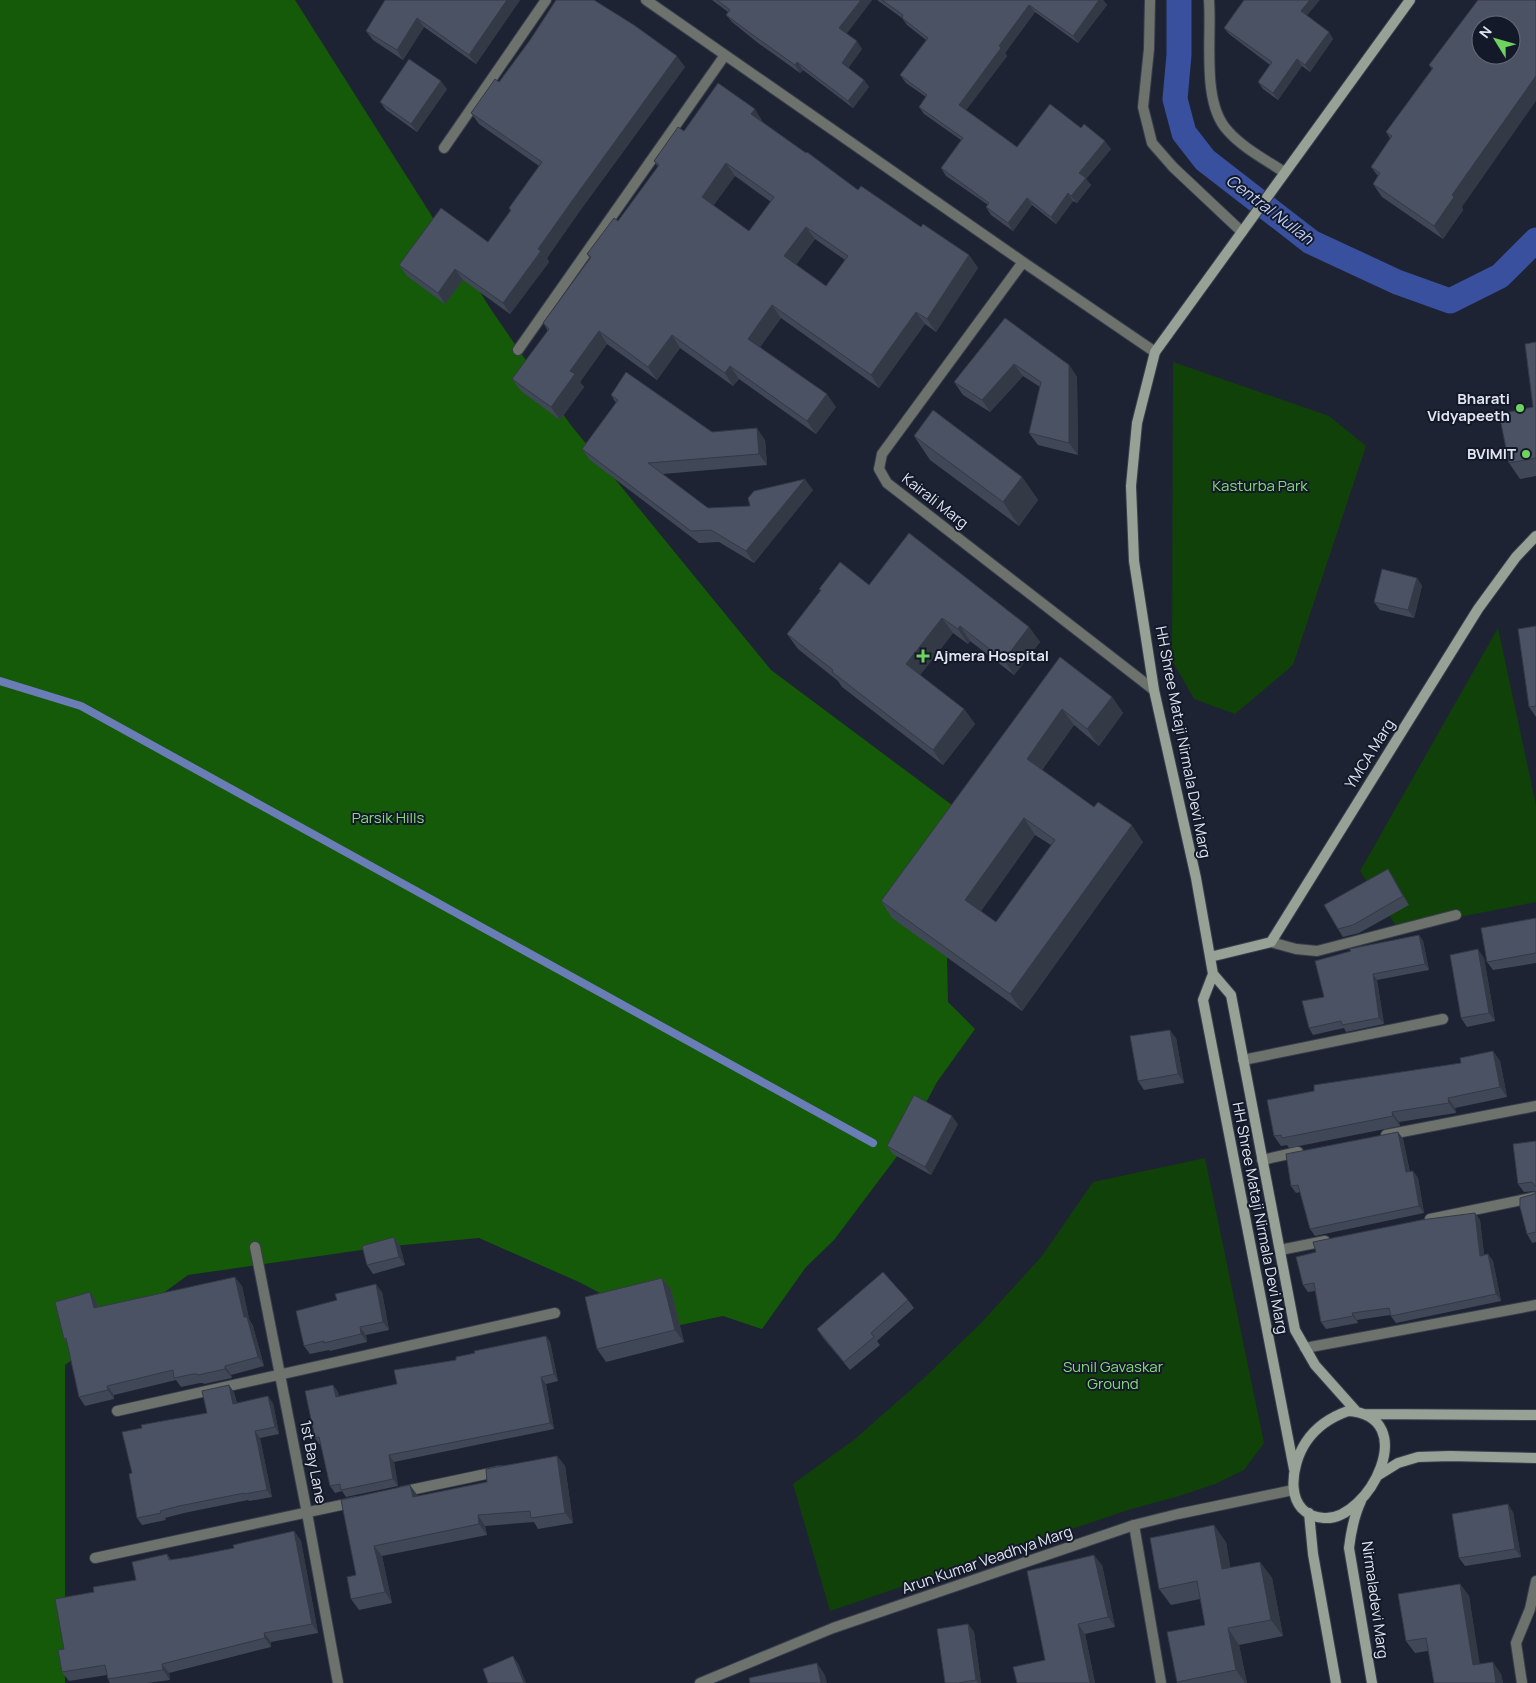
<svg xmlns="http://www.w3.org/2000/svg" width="1536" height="1683" font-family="Manrope,sans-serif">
	<rect width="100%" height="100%" fill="#1d2333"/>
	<!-- green -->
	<path fill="#104108" d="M1173,362l156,54 37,30 -73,219 -58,49 -41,-15 -22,-39z
		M1498,628l38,177v97l-138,27 -38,-58z
		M1205,1158l59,285 -20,27 -29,14 -39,13 -45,12 -301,102 -37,-127 62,-45 67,-59 60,-58 60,-66 51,-74z"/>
	<!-- forest -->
	<path fill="#155a08" d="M0,0h295l197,311 78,113 201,246 189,141 -13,145 1,46 27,27 -38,53 -39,73 -64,85 -28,27 -44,62 -39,-13 -57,12 -87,-46 -100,-44 -97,9 -194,28 -123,90v318h-65z"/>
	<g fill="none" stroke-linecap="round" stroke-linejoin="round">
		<!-- stream -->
		<path stroke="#6a7db6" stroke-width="8" d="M0,681l81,25 792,437"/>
		<!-- canal -->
		<path stroke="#38509d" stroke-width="25" d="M1179,0v55l-4,44 9,34 21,27 106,82 86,40 53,19 50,-25 36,-36"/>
		<defs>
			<path id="minor" d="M646,0l377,262 132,90
				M1150,0l-1,49 -6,58 9,36 21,24 69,65
				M1209,0c3,38 -8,103 19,131 15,17 38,29 56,41
				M444,148l102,-148
				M1023,262l-141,192 -3,15 8,14 267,207
				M518,350l207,-295
				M1271,942l25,7 21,2 139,-36
				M1243,1060l200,-41
				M1386,1135l150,-29
				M1262,1160l36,-8
				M1430,1219l106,-22
				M255,1247l52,266 31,170
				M1280,1250l45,-9
				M1305,1348l231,-43
				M117,1411l438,-98
				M401,1492l99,-21
				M1134,1525l27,158
				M95,1558l260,-56
				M1522,1683l-6,-40 14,-34 6,-28"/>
			<path id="tertiary" d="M700,1683l133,-55 301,-103 44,-11 115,-24"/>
			<path id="secondary" d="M1210,957l61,-15 207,-333 38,-52 20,-21
				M1213,974l-10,26 91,469
				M1348,1411c74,5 21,110 -24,107 -41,-3 -34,-52 -18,-76 10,-15 25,-25 42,-31z
				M1356,1411l-41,-46 -20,-35 -64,-335 -18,-21 -17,-96 -42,-188 -20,-129 -3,-75 6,-63 18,-71 255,-352
				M1364,1414l172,1
				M1377,1476l21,-13 20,-6 32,-1 86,2
				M1361,1501c-7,15 -10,30 -12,47l23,135
				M1309,1513l4,41 23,129"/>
		</defs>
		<!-- minor casing -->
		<use href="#minor" stroke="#383e4d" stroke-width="12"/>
		<!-- tertiary casing -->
		<use href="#tertiary" stroke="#383e4d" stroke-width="12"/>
		<!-- secondary casing -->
		<use href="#secondary" stroke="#383e4d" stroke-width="12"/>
		<!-- minor -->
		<use href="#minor" stroke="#6d736c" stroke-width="10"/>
		<!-- tertiary -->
		<use href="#tertiary" stroke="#6d736c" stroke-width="10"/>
		<!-- secondary -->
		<use href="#secondary" stroke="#97a195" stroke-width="10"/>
	</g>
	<!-- wall -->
	<path fill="#404756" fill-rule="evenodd" d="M385,0h135l-44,64 -52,-37 -21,33 -30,-20 -7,-9z
		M712,0h160l-26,34 16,15 -14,19 16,12 5,7 -16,21 -50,-38 -3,3 -42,-30 -26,-21 -6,-7 2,-3z
		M877,0h226l4,5 -29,38 -43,-31 -30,41 2,3 -41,54 51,37 64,-19 30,21 -25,30 5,6 -14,18 -4,-2 -17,23 -24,-19 -19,26 -22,-16 -5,-8 2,-2 -42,-29 -5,-8 20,-28 -37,-26 -5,-7 7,-10 -20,-14 -6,-8 26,-35 -19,-15 -5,-7z
		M1478,0l-16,207 1,3 -20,29 -61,-42 -9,-13 5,-8 -7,-9 19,-29 -4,-6 46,-63 -3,-4z
		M1307,16l22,16 4,7 -23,33 -8,-6 -24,34 -15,-11 -5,-7 12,-17 -41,-31 -5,-6z
		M685,67l-106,145 -32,46 2,4 -39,52 -47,-34 -18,24 -38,-28 -8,-11 89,-23 22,-31 -1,-3 30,-42 -60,-42 -8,-11 28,-31z
		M447,89l-30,43 -31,-22 -6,-8z
		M763,122v1l95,67 63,37 48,28 9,13 -42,64 -11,-8 -46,64 -98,-70 -21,29 76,60 -20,27 -77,-55 -6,7 -53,-38 -23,32 -50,-36 -27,38 4,5 -24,33 -39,-29 -9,-12 36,-48 -5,-8 47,-64 -3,-5 31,-33 40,-54 -4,-6 30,-30zM735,176l36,26 -22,29 -36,-25zM815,239l30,21 -19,26 -30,-21z
		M1005,318l64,47 8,12 1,78 -40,-10 -9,-12 11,-46 -17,-11 -33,36 -27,-17 -9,-13z
		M1536,342v134l-16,3 -11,-16 24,-56z
		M611,395l101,37 53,8 2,25 -104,9 45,34 42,-2 63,-16 -59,73 -35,-21 -20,1 -109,-83 -8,-11 34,-46z
		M914,436l108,41 16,23 -19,26 -89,-66z
		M1417,578l5,8 -8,32 -34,-8 -6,-8z
		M869,585l160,42 11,15 -26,33 -44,-34 -2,3 -15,-11 -33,42 44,34 11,15 -32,41 -101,-78 -4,-6 -40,-32 -11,-15 34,-43 -2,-2z
		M1536,626v91l-7,-10z
		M1060,657l52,40 11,16 -24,33 -25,-21 -32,45 101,72 -121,169 -130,-93 -11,-17zM1035,835l16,10 -55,77 -15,-11z
		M1388,869l5,8 16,28 -50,28 -16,4 -5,-8z
		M1536,918v45l-43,7 -6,-8z
		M1419,935l4,6 6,29 -52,10 7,44 -38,8 -2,-4 -31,7 -4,-7 15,-31z
		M1484,958l11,63 -28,6 -6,-9z
		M1176,1038l8,45 -40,7 -6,-9z
		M1493,1051l7,10 7,36 -52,11 1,5 -57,9 1,4 -111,22 -2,-3 -6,1 -7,-10 187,-73z
		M958,1124l-27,51 -38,-21 -6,-8z
		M1398,1132l5,7 7,33 3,-1 5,7 6,35 -109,23 -5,-7 -10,-37 -4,1 -5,-7z
		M1536,1141v101l-4,1 -5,-9 9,-43 -12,1 -6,-8z
		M1475,1213l5,7 4,35 4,-1 5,7 8,40 -105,22 -6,-8 -33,5 1,3 -32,6 -5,-7 -6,-31 -7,1 -5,-7z
		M394,1237l6,9 5,19 -32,9 -6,-9z
		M662,1278l9,12 13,52 -78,20 -9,-13z
		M242,1286l7,33 4,7 11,40 -33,9 1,3 -28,6 -1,-1h-3l-19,4 -5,-7 -62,15v4l-29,7 -6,-9 -12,-54 -3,-4 32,-38 2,6z
		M382,1292l7,38 -23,5 1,7 -37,9 -1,-1 -19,4 -6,-8z
		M908,1300l6,8 -37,33 3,4 -30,25 -27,-32 -6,-9z
		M546,1336l4,6 8,39 -12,3 8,45 -160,33 4,24 -52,11 -4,-6 -7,2 -5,-7 -9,-42h-2l-4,-6 18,-53 5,7 1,4 58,-12 59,-24z
		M234,1392l3,11h36l6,31 -19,4 12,59 -23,4 -1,-1 -64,13 -19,5 1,2 -24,5 -5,-7 -5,-45 10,-45 65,-15z
		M557,1456l8,10 8,57 -35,6 -4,-7 -49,4 2,9 -105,21 10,47 -33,7 -8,-11 5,-24 -15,-75 77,-4 69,-14z
		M1513,1512l8,45 -56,9 -6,-8z
		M294,1531l7,10 17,92 -47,9v5l-102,26 1,7 -23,3h-37l-2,-4 -1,-4 -38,6 -7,-9 2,-23 30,-57 42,-12 31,-26 4,6 18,-3 45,-9z
		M1226,1542l4,26 30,-6 12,16 11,58 -44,9 8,38h-70v-1l28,-57 -5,-26 -29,6 -12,-16z
		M1102,1565l13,62 -30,7 10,49h-78l28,-23z
		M1460,1584l9,12 10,68 22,10 2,9h-69l-6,-32 -13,2 -9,-12z
		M968,1624l6,8 7,51h-36z"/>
	<!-- shaded-wall -->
	<path fill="#343946" d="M507,0h13l-44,64 -7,-9z
		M861,0h11l-27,36 -6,-8z
		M1099,0h4l4,5 -29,38 -5,-7z
		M1310,0h10l-15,18 -4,-7z
		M1029,5l6,7 -30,41 2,3 -43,57 -5,-8 40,-59z
		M417,18l7,9 -21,33 -6,-10z
		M1329,32l4,7 -23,33 -5,-7z
		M857,41l5,8 -15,21 -5,-7z
		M677,56l8,11 -106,145 -32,46 2,4 -39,52 -7,-11 35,-54 34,-48z
		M1297,59l5,7 -24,34 -5,-7z
		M797,62l6,8 -3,3 -5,-8z
		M1536,76v25l-74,106 1,3 -20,29 -9,-13 18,-31z
		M864,80l5,7 -16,21 -5,-7z
		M441,81l6,8 -30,43 -6,-8z
		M755,109l8,13 -3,5 -9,-13z
		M1105,141l6,8 -25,30 5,6 -14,18 -6,-7 8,-23z
		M726,163l9,13 -25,34 -8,-13z
		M1068,193l5,8 -17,23 -5,-7z
		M1027,198l5,7 -19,26 -5,-8z
		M806,227l9,12 -22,30 -9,-13z
		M969,255l9,13 -42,64 -9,-13z
		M455,269l8,11 -18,24 -7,-11z
		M772,305l9,13 -24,33 -9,-12z
		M916,312l9,12 -46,64 -8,-13z
		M599,331l8,13 -27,38 4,5 -24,33 -9,-13 19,-36z
		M672,335l8,13 -23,32 -9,-13z
		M1014,364l9,12 -33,36 -8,-12z
		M1069,365l8,12 1,78 -9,-12z
		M730,366l9,13 -6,7 -8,-13z
		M827,394l9,13 -20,27 -9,-13z
		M757,428l8,12 2,25 -8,-11z
		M1022,477l16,23 -19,26 -16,-24z
		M805,479l8,11 -59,73 -8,-12z
		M1417,578l5,8 -8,32 -6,-8z
		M942,618l11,15 -36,46 -11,-15z
		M960,626l10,15 -2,3 -10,-15z
		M1029,627l11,15 -26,33 -10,-15z
		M1112,697l11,16 -24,33 -12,-17z
		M964,709l11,15 -32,41 -10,-15z
		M1062,709l12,16 -36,50 -11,-16z
		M1024,818l11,17 -58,81 -12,-16z
		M1132,825l11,17 -121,169 -12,-17z
		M1388,869l5,8 16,28 -6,-9z
		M1419,935l4,6 6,29 -4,-6z
		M1478,949l6,9 11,63 -6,-8z
		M1373,974l4,6 7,44 -5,-6z
		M1170,1030l6,8 8,45 -6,-9z
		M1493,1051l7,10 7,36 -7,-10z
		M1448,1098l7,10 1,5 -7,-10z
		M1392,1112l7,10 1,4 -7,-10z
		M952,1116l6,8 -27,51 -6,-8z
		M1398,1132l5,7 8,40 -5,-7z
		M1413,1171l5,7 6,35 -5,-7z
		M1475,1213l5,7 5,43 -5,-7z
		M394,1237l6,9 5,19 -6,-8z
		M1488,1254l5,7 8,40 -5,-7z
		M235,1277l7,9 7,33 4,7 11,40 -6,-9 -14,-40z
		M662,1278l9,12 13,52 -9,-12z
		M376,1284l6,8 7,38 -6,-8z
		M90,1292l6,9 4,16 -6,-9z
		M1352,1313l5,7 1,3 -5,-7z
		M360,1327l6,8 1,7 -6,-8z
		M546,1336l4,6 8,39 -4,-7z
		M225,1366l6,9 1,3 -7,-9z
		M541,1377l5,7 8,45 -4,-6z
		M229,1385l5,7 4,19 -5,-7z
		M333,1385l5,7 2,12 -4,-7z
		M107,1386l7,9v4l-6,-9z
		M268,1396l5,7 6,31 -4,-7z
		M255,1431l5,7 12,59 -5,-7z
		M389,1455l5,7 4,24 -5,-7z
		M557,1456l8,10 8,57 -8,-10z
		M410,1485l8,11 2,12 -7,-11z
		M1508,1504l5,8 8,45 -6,-8z
		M478,1515l7,11 2,9 -8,-11z
		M1214,1525l12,17 8,44 -12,-17z
		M294,1531l7,10 17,92 -6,-9z
		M374,1546l8,10 10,47 -7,-11z
		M1094,1555l8,10 13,62 -7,-10z
		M1260,1562l12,16 11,58 -12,-16z
		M1460,1584l9,12 13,81 -9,-12z
		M968,1624l6,8 7,51h-3l-2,-3z
		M1078,1624l7,10 10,49h-5z
		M1228,1628l11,17 8,38h-2l-9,-13z
		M264,1633l7,9v5l-6,-9z
		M513,1656l6,9 7,18h-2z
		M1493,1662l8,12 2,9h-7z
		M817,1663l8,12 2,8h-6z
		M162,1664l7,9 1,7 -7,-10z"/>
	<!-- building -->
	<path fill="#4b5264" stroke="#343946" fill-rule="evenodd" d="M385,0h122l-38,55 -52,-37 -20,32 -31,-19z
		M556,0h38l40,25 43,31 -105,145 -34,48 3,2 -38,52 -48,-34 -17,24 -39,-28 42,-57 47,34 23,-32 -2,-2 33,-46 -71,-49 24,-34 4,3 31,-42z
		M717,0h144l-22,28 18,13 -15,22 22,17 -16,21 -51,-39 -2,3 -42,-30 -27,-20 4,-5z
		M882,0h217l-26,36 -44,-31 -30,41 2,2 -42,57 58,42 33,-43 31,24 3,-4 21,17 -26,32 7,5 -15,18 -3,-3 -17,24 -24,-19 -19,25 -22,-16 3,-4 -48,-35 22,-30 -44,-31 8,-12 -27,-20 28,-37 -26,-20 1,-3z
		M1244,0h66l-9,11 28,21 -24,33 -8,-6 -24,34 -15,-11 14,-20 -48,-34z
		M1478,0h58v76l-84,119 2,2 -20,29 -61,-42 7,-11 -9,-6 21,-31 -6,-4 47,-64 -4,-3zM1481,25h30v30h-30z
		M409,59l32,22 -30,43 -31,-22z
		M718,83l37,26 -4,5 55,39 1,-1 51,38 3,-4 60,41 2,-3 46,31 -42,64 -11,-7 -45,63 -99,-70 -24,34 79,55 -20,27 -77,-55 -5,7 -53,-38 -24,32 -49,-36 -29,40 5,3 -24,33 -39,-28 37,-50 -6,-6 48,-66 -4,-3 27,-36 4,3 41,-56 -5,-4 24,-34 6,4zM726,163l48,34 -25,34 -47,-34zM806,227l42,29 -22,30 -42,-30z
		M1005,318l64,47v78l-40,-10 12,-51 -27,-18 -32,36 -28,-18z
		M1536,342v116l-27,5 -10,-49 34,-7 -8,-63z
		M626,372l86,60 45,-4 2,26 -111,9 60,45 42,-2 -2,-8 6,-7 51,-12 -59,72 -35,-21 -20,1 -109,-82 36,-49 -7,-5z
		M933,410l89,67 -19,25 -89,-66z
		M909,533l120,94 -25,33 -44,-34 -2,3 -16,-11 -36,46 58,45 -31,41 -101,-78 1,-2 -46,-36 34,-44 -2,-1 21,-27 29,23z
		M1382,569l35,9 -9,32 -34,-8z
		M1536,626v80l-7,1 -11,-78z
		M1060,657l52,40 -25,32 -25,-20 -35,50 67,48 4,-5 34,23 -122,169 -129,-93zM1024,818l31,22 -59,82 -31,-22z
		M1388,869l15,27 -50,29 -15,4 -14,-24z
		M1536,918v35l-49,9 -6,-34z
		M1419,935l6,29 -52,10 6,44 -37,7 -1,-4 -32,7 -7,-27 22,-4 -9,-36 36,-10 -2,-2z
		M1478,949l11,64 -28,5 -11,-63z
		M1170,1030l8,44 -40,7 -8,-45z
		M1493,1051l7,36 -52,11 1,5 -57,9 1,4 -111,22 -1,-3 -7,1 -7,-36 47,-9v-6l147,-22 -1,-5z
		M914,1095l38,21 -27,51 -38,-21z
		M1398,1132l8,40 7,-1 6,35 -109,23 -12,-44 -7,1 -5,-32z
		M1536,1141v46l-4,-5 -14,2 -5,-40z
		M1536,1191v41l-9,2 -7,-27v-9l14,-4z
		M1475,1213l5,43 8,-2 8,40 -105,22 -2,-8 -37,5 1,3 -32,6 -7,-39 -11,2 -7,-28 20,-5 -3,-10 108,-22z
		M394,1237l5,20 -32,8 -5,-19z
		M883,1272l25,28 -37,33 3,4 -30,25 -27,-33z
		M235,1277l9,40h3l11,40 -33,9v3l-27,6 -1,-1h-4l-19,4 -1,-8 -66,16 1,4 -29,7 -13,-59 -2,1 -9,-37 35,-10 4,16z
		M662,1278l13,52 -78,19 -12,-52z
		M376,1284l7,38 -23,5 1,7 -37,9v-2l-20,5 -8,-35 41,-11 -2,-6z
		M546,1336l8,38 -13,3 9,46 -161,32 4,24 -52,11 -1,-6 -10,2 -11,-49 -4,1 -10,-47 28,-6 3,12 61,-13 -3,-14 62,-10v-3l19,-4 -1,-2z
		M229,1385l4,19 35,-8 7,31 -20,4 12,59 -23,4v-1l-65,13 -19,5 1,2 -24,5 -8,-44 3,-1 -10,-41 20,-4 -1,-3 16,-3 50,-9 -5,-22z
		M557,1456l8,57 -34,5 -1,-7 -52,4 1,9 -105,22 11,46 -34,7 -4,-22 9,-2 -15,-75 69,-15 3,12 74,-15 -1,-13z
		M1508,1504l7,45 -56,9 -7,-44z
		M1214,1525l8,44 38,-7 11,58 -43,8 8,42 -59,12 -10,-50 38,-7 -8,-44 -38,8 -9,-51z
		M294,1531l18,93 -48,9 1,5 -103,26 1,6 -55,9 -3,-14 -43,7 -4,-22 6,-1 -9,-50 39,-7 -1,-5 43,-7 -4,-18 35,-8 2,6 20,-3 45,-9 -1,-3z
		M1094,1555l14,62 -30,7 12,59h-73l-4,-16 32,-7 -18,-89z
		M1460,1584l13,81 20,-3 3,21h-62l-8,-45 -20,3 -8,-47z
		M968,1624l8,56 -18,3h-13l-8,-54z
		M513,1656l11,27h-36l-5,-14z
		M817,1663l4,20h-71l-1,-5z"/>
	<!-- markers -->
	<g fill="#6fd360" stroke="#141929" stroke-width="2">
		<circle cx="1520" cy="408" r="5"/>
		<circle cx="1526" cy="454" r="5"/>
		<path d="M920.5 648.5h5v5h5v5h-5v5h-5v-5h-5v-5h5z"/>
	</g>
	<g text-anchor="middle" stroke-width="4" stroke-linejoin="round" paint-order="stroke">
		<!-- poi labels -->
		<g font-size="15" font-weight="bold" fill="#e0e5f0" stroke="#141929" text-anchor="end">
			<text x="1510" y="404">Bharati<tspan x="1510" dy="17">Vidyapeeth</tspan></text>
			<text x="1516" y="459">BVIMIT</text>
			<text x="934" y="661" text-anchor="start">Ajmera Hospital</text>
		</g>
		<!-- park labels -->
		<g font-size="15" fill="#85db77" stroke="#141929">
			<text x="1260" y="491">Kasturba Park</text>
			<text x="388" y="823">Parsik Hills</text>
			<text x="1113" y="1372">Sunil Gavaskar<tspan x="1113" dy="17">Ground</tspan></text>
		</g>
		<!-- street labels -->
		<g font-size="15" fill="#e0e5f0" stroke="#141929">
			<text transform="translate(935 501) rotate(38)" y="5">Kairali Marg</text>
			<text transform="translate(1183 742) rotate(79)" y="5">HH Shree Mataji Nirmala Devi Marg</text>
			<text transform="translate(1370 754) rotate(-58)" y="5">YMCA Marg</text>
			<text transform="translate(1260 1218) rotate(79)" y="5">HH Shree Mataji Nirmala Devi Marg</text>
			<text transform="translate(313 1462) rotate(79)" y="5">1st Bay Lane</text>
			<text transform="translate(987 1560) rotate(-19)" y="5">Arun Kumar Veadhya Marg</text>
			<text transform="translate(1375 1600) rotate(82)" y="5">Nirmaladevi Marg</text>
		</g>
		<!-- water labels -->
		<g font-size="16" font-style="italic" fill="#becffa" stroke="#141929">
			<text transform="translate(1270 209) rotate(37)" y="6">Central Nullah</text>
		</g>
	</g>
	<!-- north arrow -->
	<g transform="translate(1496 40) rotate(307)"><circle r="24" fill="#141929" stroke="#666b79"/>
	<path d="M0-4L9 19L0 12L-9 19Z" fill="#6fd360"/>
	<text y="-8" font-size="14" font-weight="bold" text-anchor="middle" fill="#e0e5f0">N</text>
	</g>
</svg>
